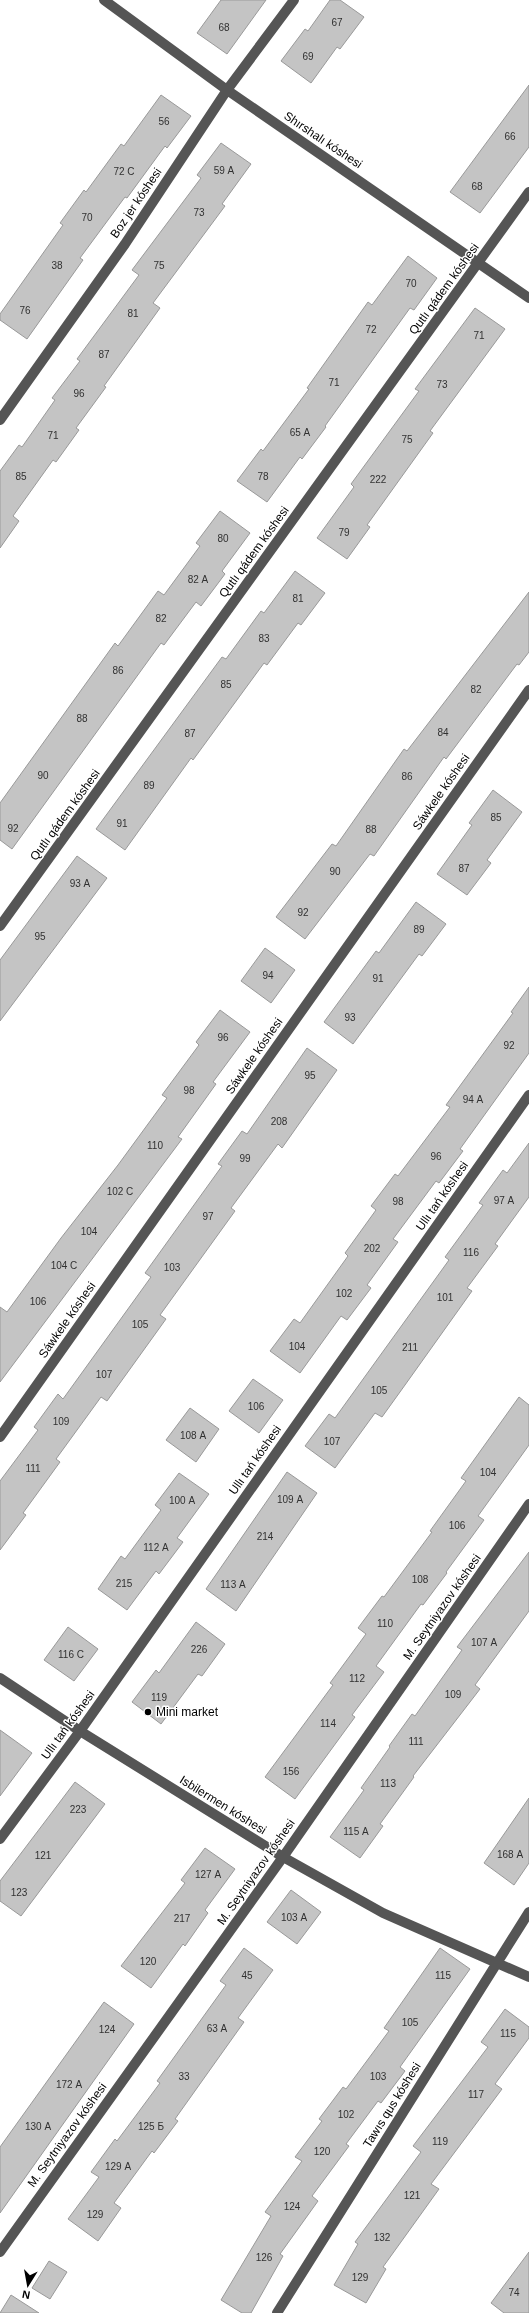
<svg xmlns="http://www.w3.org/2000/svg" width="529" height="2313" font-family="Helvetica,sans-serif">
	<rect width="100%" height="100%" fill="#fff"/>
	<!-- building -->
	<path fill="#c4c4c4" stroke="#999" d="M221,0h45l-39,54 -30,-21z
		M330,0h10l24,17 -24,32 -3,-2 -26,36 -30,-22 24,-32 3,2z
		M529,85v62l-49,66 -30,-21z
		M161,95l30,21 -24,32 -2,-2 -38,52 -2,-1 -45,61 3,2 -56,79 -27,-19v-6l63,-89 -3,-2 24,-33 2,2 35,-48 3,2z
		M221,143l30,21 -29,40 3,2 -72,97 7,5 -56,78 2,1 -30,41 3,2 -23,32 -3,-2 -40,56 6,5 -19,27v-77l19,-26 3,2 33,-47 -3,-2 28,-37 -3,-2 62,-84 -7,-5 69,-92 -4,-3z
		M408,256l29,22 -23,32 -4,-2 -85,118 1,1 -24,32 -2,-2 -33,45 -30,-21 24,-32 2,2 46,-62 -2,-1 61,-86 4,3z
		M475,308l30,21 -75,102 3,2 -66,92 3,2 -23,32 -30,-21 37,-51 -3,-3 68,-93 -4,-2z
		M220,511l30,22 -28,38 3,3 -24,32 -5,-4 -32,43 -3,-2 -149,206 -12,-9v-37l115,-160 3,3 40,-55 6,4 36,-49 -4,-3z
		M295,571l30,22 -24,32 -3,-2 -31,42 -3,-2 -71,97 -2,-2 -66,92 -29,-21 126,-172 4,2 35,-48 3,2z
		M529,592v60l-10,13 -2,-1 -71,95 -2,-2 -70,99 -4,-2 -65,85 -29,-22 56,-73 4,2 68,-97 3,2z
		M493,790l29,22 -35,48 4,3 -24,32 -30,-21 35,-49 -3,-2z
		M77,856l30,22 -107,143v-61z
		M416,902l30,22 -24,32 -3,-2 -66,90 -29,-22 52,-71 3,2z
		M265,948l30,22 -24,33 -30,-22z
		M529,987v66l-69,96 3,2 -24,32 -3,-2 -43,58 5,3 -31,43 4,3 -24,32 -6,-4 -41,57 -30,-22 24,-32 6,4 48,-67 -3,-3 31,-43 -5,-4 24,-32 3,2 52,-69 -4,-2 67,-92 -2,-1z
		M220,1010l30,22 -37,50 3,2 -38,53 4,2 -182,243v-75l7,5 54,-74 57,-73 49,-67 -5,-3 37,-50 -3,-3z
		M307,1048l30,22 -55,78 -4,-4 -47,64 4,3 -75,104 6,4 -59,82 -6,-4 -45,62 4,3 -37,51 3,2 -26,35v-69l38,-51 -4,-3 24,-33 5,5 88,-122 -6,-4 77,-107 -4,-2 24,-33 5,3z
		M529,1143v54l-34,47 3,2 -31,42 5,3 -67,94 -23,32 -7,-4 -40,55 -30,-22 24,-32 6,4 114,-158 -4,-3 38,-52 -4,-2 24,-33 4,3z
		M253,1379l30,21 -24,33 -30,-22z
		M519,1397l10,8v40l-51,71 6,4 -38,52 1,1 -24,32 -2,-1 -45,62 8,6 -32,43 3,2 -60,82 -30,-22 68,-92 -3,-2 36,-49 -8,-6 24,-32 2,1 48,-65 -2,-1 36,-50 -5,-3z
		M190,1408l29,21 -23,33 -30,-22z
		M287,1472l30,21 -81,118 -30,-22z
		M179,1473l30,21 -32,44 6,4 -24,32 -3,-3 -29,39 -29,-21 23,-33 4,3 36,-49 -6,-5z
		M529,1552v59l-54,74 5,4 -67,87 1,1 -34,47 3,2 -23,32 -30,-21 34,-47 -3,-2 29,-41 -1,-1 23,-32 3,2 47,-66 -5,-3z
		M196,1622l29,22 -23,32 -4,-2 -37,50 -29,-22 24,-32 3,3z
		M68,1627l30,22 -24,32 -30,-21z
		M0,1730l32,23 -32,43z
		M75,1782l30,22 -84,112 -21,-15v-20z
		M529,1798v65l-15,22 -30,-22z
		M205,1848l30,21 -30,41 3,3 -23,33 -2,-2 -32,44 -30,-22 64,-83 -4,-3z
		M291,1890l30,22 -24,32 -30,-22z
		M244,1948l29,22 -35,48 6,4 -69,97 3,2 -24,32 -2,-2 -38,52 7,5 -23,33 -30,-22 31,-42 -8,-5 24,-33 2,2 43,-58 -3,-2 69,-96 -6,-4z
		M440,1948l30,21 -70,98 5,4 -24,32 -3,-2 -32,43 3,2 -37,50 6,5 -38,53 3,2 -32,57h-9l-21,-13 50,-84 -6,-4 37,-51 -7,-4 27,-36 -3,-2 24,-32 3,2 43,-58 -5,-3z
		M104,2002l30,22 -134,189v-66z
		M505,2009l24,18v11l-34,46 7,5 -71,95 8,5 -56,78 3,2 -20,34 -32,-18 24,-41 -3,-2 66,-90 -8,-6 75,-99 -7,-5z
		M529,2252v61h-25l-13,-10z
		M49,2261l18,11 -17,27 -18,-11z
		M11,2295l28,18h-39z"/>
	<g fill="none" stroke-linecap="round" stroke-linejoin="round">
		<!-- minor -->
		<path stroke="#555" stroke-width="10" d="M104,0l123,90 302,208
			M0,420l125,-176 102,-154 67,-90
			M0,926l529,-734
			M0,1437l529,-747
			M0,1678l80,53 203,126 100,56 146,64
			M0,1839l80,-108 449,-636
			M0,2252l283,-395 246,-353
			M277,2313l252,-401"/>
	</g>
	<!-- markers -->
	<circle fill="#000" stroke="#fff" stroke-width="1.5" cx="148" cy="1712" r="4"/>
	<g text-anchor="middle" stroke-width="3" stroke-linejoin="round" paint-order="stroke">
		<!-- number labels -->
		<g font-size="10" fill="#313131">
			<text x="337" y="26">67</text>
			<text x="224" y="31">68</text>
			<text x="308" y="60">69</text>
			<text x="164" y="125">56</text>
			<text x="510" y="140">66</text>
			<text x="224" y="174">59 А</text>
			<text x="124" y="175">72 С</text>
			<text x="477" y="190">68</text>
			<text x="199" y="216">73</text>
			<text x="87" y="221">70</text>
			<text x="57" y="269">38</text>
			<text x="159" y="269">75</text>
			<text x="411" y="287">70</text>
			<text x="25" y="314">76</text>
			<text x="133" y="317">81</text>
			<text x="371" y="333">72</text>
			<text x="479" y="339">71</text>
			<text x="104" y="358">87</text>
			<text x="334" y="386">71</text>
			<text x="442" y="388">73</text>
			<text x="79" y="397">96</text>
			<text x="300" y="436">65 А</text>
			<text x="53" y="439">71</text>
			<text x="407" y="443">75</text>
			<text x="21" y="480">85</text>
			<text x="263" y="480">78</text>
			<text x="378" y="483">222</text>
			<text x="344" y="536">79</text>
			<text x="223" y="542">80</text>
			<text x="198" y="583">82 А</text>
			<text x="298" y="602">81</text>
			<text x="161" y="622">82</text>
			<text x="264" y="642">83</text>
			<text x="118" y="674">86</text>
			<text x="226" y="688">85</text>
			<text x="476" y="693">82</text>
			<text x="82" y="722">88</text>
			<text x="443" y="736">84</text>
			<text x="190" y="737">87</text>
			<text x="43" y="779">90</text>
			<text x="407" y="780">86</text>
			<text x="149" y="789">89</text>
			<text x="496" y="821">85</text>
			<text x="122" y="827">91</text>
			<text x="13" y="832">92</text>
			<text x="371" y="833">88</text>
			<text x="464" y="872">87</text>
			<text x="335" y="875">90</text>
			<text x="80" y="887">93 А</text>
			<text x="303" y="916">92</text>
			<text x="419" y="933">89</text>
			<text x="40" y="940">95</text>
			<text x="268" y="979">94</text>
			<text x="378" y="982">91</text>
			<text x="350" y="1021">93</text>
			<text x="223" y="1041">96</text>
			<text x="509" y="1049">92</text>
			<text x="310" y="1079">95</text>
			<text x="189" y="1094">98</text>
			<text x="473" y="1103">94 А</text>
			<text x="279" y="1125">208</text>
			<text x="155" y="1149">110</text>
			<text x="436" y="1160">96</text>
			<text x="245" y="1162">99</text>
			<text x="120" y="1195">102 С</text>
			<text x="504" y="1204">97 А</text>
			<text x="398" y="1205">98</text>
			<text x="208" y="1220">97</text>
			<text x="89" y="1235">104</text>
			<text x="372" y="1252">202</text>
			<text x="471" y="1256">116</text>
			<text x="64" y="1269">104 С</text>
			<text x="172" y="1271">103</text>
			<text x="344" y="1297">102</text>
			<text x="445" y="1301">101</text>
			<text x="38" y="1305">106</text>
			<text x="140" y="1328">105</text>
			<text x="297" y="1350">104</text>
			<text x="410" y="1351">211</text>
			<text x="104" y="1378">107</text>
			<text x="379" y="1394">105</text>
			<text x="256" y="1410">106</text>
			<text x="61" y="1425">109</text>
			<text x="193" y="1439">108 А</text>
			<text x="332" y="1445">107</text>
			<text x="33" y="1472">111</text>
			<text x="488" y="1476">104</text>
			<text x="290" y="1503">109 А</text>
			<text x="182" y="1504">100 А</text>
			<text x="457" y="1529">106</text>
			<text x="265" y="1540">214</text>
			<text x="156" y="1551">112 А</text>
			<text x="420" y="1583">108</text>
			<text x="124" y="1587">215</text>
			<text x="233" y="1588">113 А</text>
			<text x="385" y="1627">110</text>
			<text x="484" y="1646">107 А</text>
			<text x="199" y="1653">226</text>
			<text x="71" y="1658">116 С</text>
			<text x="357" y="1682">112</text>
			<text x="453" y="1698">109</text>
			<text x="159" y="1701">119</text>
			<text x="328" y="1727">114</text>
			<text x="416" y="1745">111</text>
			<text x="291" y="1775">156</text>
			<text x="388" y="1787">113</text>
			<text x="78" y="1813">223</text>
			<text x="356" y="1835">115 А</text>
			<text x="510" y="1858">168 А</text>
			<text x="43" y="1859">121</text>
			<text x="208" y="1878">127 А</text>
			<text x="19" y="1896">123</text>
			<text x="294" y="1921">103 А</text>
			<text x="182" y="1922">217</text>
			<text x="148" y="1965">120</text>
			<text x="247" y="1979">45</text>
			<text x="443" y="1979">115</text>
			<text x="410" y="2026">105</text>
			<text x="217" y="2032">63 А</text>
			<text x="107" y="2033">124</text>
			<text x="508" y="2037">115</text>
			<text x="184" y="2080">33</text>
			<text x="378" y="2080">103</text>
			<text x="69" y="2088">172 А</text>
			<text x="476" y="2098">117</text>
			<text x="346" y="2118">102</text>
			<text x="38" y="2130">130 А</text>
			<text x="151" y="2130">125 Б</text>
			<text x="440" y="2145">119</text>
			<text x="322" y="2155">120</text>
			<text x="118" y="2170">129 А</text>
			<text x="412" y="2199">121</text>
			<text x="292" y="2210">124</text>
			<text x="95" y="2218">129</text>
			<text x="382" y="2241">132</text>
			<text x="264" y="2261">126</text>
			<text x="360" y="2281">129</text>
			<text x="514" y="2296">74</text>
		</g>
		<!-- street labels -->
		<g font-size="12" fill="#000" stroke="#fff">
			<text transform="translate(323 140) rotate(34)" y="4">Shırshalı kóshesi</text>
			<text transform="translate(136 203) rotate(-56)" y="4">Boz jer kóshesi</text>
			<text transform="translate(444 289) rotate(-54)" y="4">Qutlı qádem kóshesi</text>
			<text transform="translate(254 552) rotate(-54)" y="4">Qutlı qádem kóshesi</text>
			<text transform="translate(441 792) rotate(-55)" y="4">Sáwkele kóshesi</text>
			<text transform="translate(65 815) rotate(-54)" y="4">Qutlı qádem kóshesi</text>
			<text transform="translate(254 1056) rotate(-55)" y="4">Sáwkele kóshesi</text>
			<text transform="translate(442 1196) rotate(-55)" y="4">Ullı tań kóshesi</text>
			<text transform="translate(67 1320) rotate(-55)" y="4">Sáwkele kóshesi</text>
			<text transform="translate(255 1460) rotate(-55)" y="4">Ullı tań kóshesi</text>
			<text transform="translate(442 1607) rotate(-55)" y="4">M. Seytniyazov kóshesi</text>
			<text transform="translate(68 1725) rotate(-54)" y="4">Ullı tań kóshesi</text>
			<text transform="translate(223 1805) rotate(32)" y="4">Isbilermen kóshesi</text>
			<text transform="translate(256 1872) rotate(-55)" y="4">M. Seytniyazov kóshesi</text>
			<text transform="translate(392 2105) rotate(-58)" y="4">Tawıs qus kóshesi</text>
			<text transform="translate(67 2135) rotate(-54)" y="4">M. Seytniyazov kóshesi</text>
		</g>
		<!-- poi labels -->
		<g font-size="12" fill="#000" stroke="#fff" text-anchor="start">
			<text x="156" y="1716">Mini market</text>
		</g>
	</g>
	<!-- north arrow -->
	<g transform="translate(28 2285) rotate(191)" stroke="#ffffff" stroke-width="3" paint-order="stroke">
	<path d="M0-3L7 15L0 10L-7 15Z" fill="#000000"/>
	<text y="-6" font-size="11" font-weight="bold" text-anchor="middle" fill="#000000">N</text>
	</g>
</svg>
